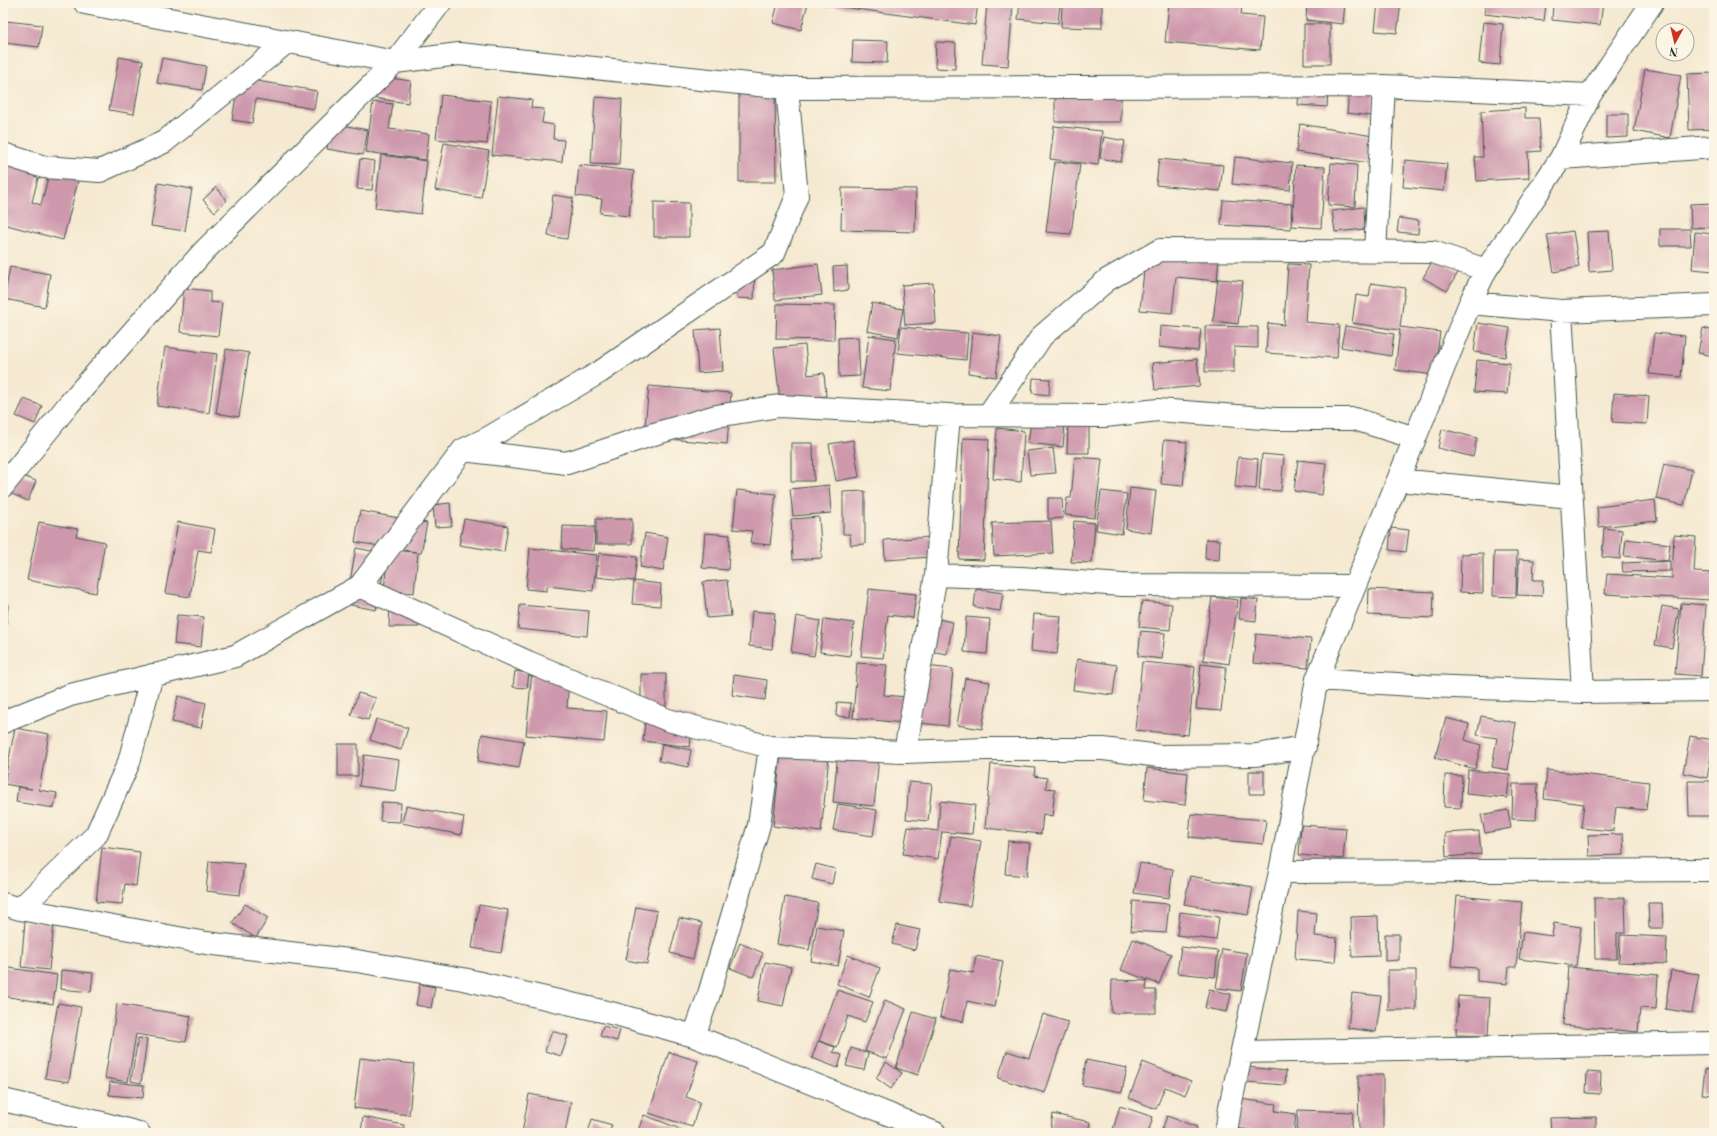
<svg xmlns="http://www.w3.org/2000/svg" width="1717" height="1136" font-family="'Libre Bodoni',serif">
	<rect width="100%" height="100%" fill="#fcf5e5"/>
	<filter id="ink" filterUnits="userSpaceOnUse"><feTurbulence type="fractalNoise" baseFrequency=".025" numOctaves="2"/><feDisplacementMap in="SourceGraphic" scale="8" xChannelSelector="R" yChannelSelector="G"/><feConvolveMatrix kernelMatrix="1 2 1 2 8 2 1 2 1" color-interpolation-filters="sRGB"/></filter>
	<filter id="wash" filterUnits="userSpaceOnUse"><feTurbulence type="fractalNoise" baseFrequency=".012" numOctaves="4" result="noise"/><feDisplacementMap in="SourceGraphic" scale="16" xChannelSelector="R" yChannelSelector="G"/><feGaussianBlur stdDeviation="0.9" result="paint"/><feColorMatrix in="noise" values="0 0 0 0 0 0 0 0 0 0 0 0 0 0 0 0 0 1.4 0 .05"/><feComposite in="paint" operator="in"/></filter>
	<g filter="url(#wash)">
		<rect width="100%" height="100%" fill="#f5e9d1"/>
		<g id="blocks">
			<!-- building -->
			<path fill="#ce98ad" d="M778,3h30l-7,27 -28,-7z
				M811,3h167l-3,22z
				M987,3l26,2 -5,61 -26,-2z
				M1020,3h40l-2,20 -40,-4z
				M1062,3h40v25l-41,-1z
				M1111,3h16v3l-16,-1z
				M1169,3l73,1 -1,11 22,2 -3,33 -95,-8z
				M1307,3h38l-2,21 -37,-4z
				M1378,3h23l-4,30 -22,-2z
				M1486,3h60l-2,18 -60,-7z
				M1553,3h50l-3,22 -48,-5z
				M6,21l36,4 -3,22 -36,-4z
				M1483,22l20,2 -3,41 -21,-2z
				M1304,24h26v40h-26z
				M853,40l35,1 -1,22 -35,-1z
				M936,42l20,1 -1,26 -20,-1z
				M119,57l24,4 -9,53 -25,-4z
				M162,58l44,8 -4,24 -45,-7z
				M1645,69l36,6 -11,63 -36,-7z
				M1714,73v56l-25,1 -2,-56z
				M377,76l34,5 -3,22 -35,-5z
				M239,78l78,13 -3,18 -58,-10 -4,24 -20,-3z
				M1299,89l29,2 -1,16 -29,-2z
				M1055,90h66v32h-66z
				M1349,90l25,3 -2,23 -25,-3z
				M739,94h36l1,88h-37z
				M441,95l50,6 -4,43 -51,-5z
				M498,96l34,4 -1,8 13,1 -2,14 12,2 -1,14 11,1 -2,22 -70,-7z
				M595,97l27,2 -3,66 -28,-1z
				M373,102l20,2 -4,25 40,5 -3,26 -60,-8z
				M1525,108v10h14l2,33 -13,1 1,26 -52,3 -2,-24h8l-2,-46z
				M1606,114h22v23l-22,1z
				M332,123l36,7 -5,25 -36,-6z
				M1300,124l73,12 -4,27 -73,-11z
				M1054,126l48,5 -4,34 -48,-6z
				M1104,137l21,4 -4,21 -21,-4z
				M444,143l45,8 -8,47 -46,-8z
				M381,155l46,6 -6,53 -46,-6z
				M1235,157l57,6 -2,27 -58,-6z
				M43,158l-11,44 9,3 12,-47 29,7 -19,75 -60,-16v-64z
				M360,159l15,2 -3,29 -15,-1z
				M1159,159l64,6 -3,26 -64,-6z
				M1405,160l42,4 -3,27 -41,-4z
				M1055,162l25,2 -9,70 -25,-2z
				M1331,163l26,2 -2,42 -27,-2z
				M579,165l55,6 -5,45 -29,-3 2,-14 -26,-3z
				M1296,165l29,2 -4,61 -29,-2z
				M158,183l34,6 -7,42 -34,-5z
				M216,187l11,13 -12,12 -12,-12z
				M842,188l74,1 -1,43 -74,-2z
				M553,195l20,3 -6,41 -19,-3z
				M1223,200l69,4 -1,25 -70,-4z
				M654,202l35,1v34h-35z
				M1714,203v24l-23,1 -1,-24z
				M1364,207l1,22 -30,3 -3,-21z
				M1399,218l20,3 -1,13 -21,-2z
				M1660,229h30l1,17h-31z
				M1573,231l6,36 -25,5 -7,-37z
				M1609,231l3,39 -23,2 -2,-40z
				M1695,232l19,2v37l-22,-2z
				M1146,251l73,7 -2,23 -41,-4 -4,36 -32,-3z
				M1434,258l25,13 -12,20 -24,-13z
				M818,264l4,31 -47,5 -3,-30z
				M1288,264l21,1 -4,57 34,3 -2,33 -71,-5 2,-30 16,2z
				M847,266l1,24 -14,2 -1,-25z
				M10,267l40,7 -5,33 -41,-8z
				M738,272l17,1 -1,26 -17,-1z
				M1218,279l25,2 -5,43 -25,-3z
				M933,283l3,40 -31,2 -3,-40z
				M1371,283l34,5 -5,39 40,5 -6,43 -39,-5 5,-40 -48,-7 4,-28 13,2z
				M184,288l26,3v11l12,1 -4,33 -38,-4z
				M872,303l31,6 -5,28 -31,-6z
				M777,304l58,1 -1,35 -58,-1z
				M1478,323l32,5 -5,29 -31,-5z
				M1160,326l41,3 -3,22 -39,-4z
				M1205,326l53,1v21l-24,-1v25h-29z
				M1345,326l49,8 -3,22 -50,-9z
				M901,327l67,6 -2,27 -68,-7z
				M720,328l3,43 -25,2 -3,-43z
				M1703,328l11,3v25l-16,-3z
				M972,332l29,4 -5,41 -28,-4z
				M1654,333l31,3 -4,41 -32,-3z
				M869,335l27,4 -6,52 -28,-3z
				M858,337l2,39 -21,1 -1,-39z
				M805,345l3,30 16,-2 2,23 -46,5 -6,-53z
				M165,347l52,7 -8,59 -52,-7z
				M226,349l23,4 -10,64 -23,-4z
				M1197,359l3,27 -45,4 -3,-27z
				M1477,360l33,3 -3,31 -33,-2z
				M1033,378l17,1 -1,16 -17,-2z
				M649,386l82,7 -4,51 -83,-7z
				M1614,393l35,3 -2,28 -35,-2z
				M24,399l18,7 -7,18 -19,-8z
				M1031,421l34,4 -2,22 -35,-4z
				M1068,423h21v30h-22z
				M997,428l27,3 -3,51 -28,-3z
				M1442,429l35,9 -4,19 -35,-9z
				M963,438l26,1 -5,121 -25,-1z
				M853,440l6,37 -23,4 -7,-37z
				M1164,440l23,2 -4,44 -22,-2z
				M791,443h22l1,38h-23z
				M1053,448l3,25 -26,2 -3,-24z
				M1262,454l22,2 -3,35 -22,-1z
				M1075,457l27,2 -7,59 -30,-3 2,-17h4z
				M1238,457l20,2 -2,30 -21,-2z
				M1298,460l28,3 -4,32 -28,-4z
				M1664,464l28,6 -8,35 -28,-6z
				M18,474l18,7 -8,20 -18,-8z
				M829,485l2,28 -38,3 -3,-27z
				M1130,488l26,3 -5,42 -25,-4z
				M737,490l39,4 -6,51 -20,-2 2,-12 -19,-2z
				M865,491v53l-14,1 -1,-11h-7v-42z
				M1101,491l26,3 -5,40 -26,-4z
				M1048,498h14l1,20 -15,1z
				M1655,500l2,21 -58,6 -2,-20z
				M450,503l2,23 -17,1 -2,-22z
				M360,511l67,12 -6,30h-3l-4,40 -30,-3 4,-40 28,2 -61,-10z
				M819,517l3,41 -29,2 -2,-41z
				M464,519l44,7 -4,26 -45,-7z
				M596,519h36v25h-36z
				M1051,521l2,32 -59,3 -2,-33z
				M1074,521l21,2 -3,40 -21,-1z
				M39,522l39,7 -2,7 29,6 -9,51 -69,-13z
				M178,522l37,7 -4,23 -13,-2 -8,47 -25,-4z
				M563,526l32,1 -1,24 -32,-2z
				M1391,528l18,2 -3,22 -17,-2z
				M1604,528l18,2 -2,29 -18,-2z
				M645,533l23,4 -5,34 -23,-4z
				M705,533l25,2 -2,35 -26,-2z
				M1674,535l22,2 -2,35 20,1 -3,27 -106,-6 2,-20 65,4z
				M931,537l1,20 -47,3 -1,-20z
				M1206,539l14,1 -1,20 -14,-1z
				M1626,539l44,5 -2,17 -44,-5z
				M356,548l31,6 -11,56 -30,-6z
				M530,548l67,7 -4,36 -46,-5v5l-21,-2z
				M1494,552h23l-1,45 -23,-1z
				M599,553l38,4 -3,24 -38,-4z
				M1483,553v40l-23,-1 1,-38z
				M1519,559l15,1 -1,20h10l-1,16 -25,-1z
				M1670,561v10l-47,1 -1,-9z
				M727,580l4,36 -24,2 -4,-36z
				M634,581l27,3 -1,22 -28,-2z
				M869,589l47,5 -3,24 -25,-3 -5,43 -22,-2z
				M976,589l27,4 -3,18 -26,-4z
				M1369,589l65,3 -1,26 -65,-3z
				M1212,597l26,3 -9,64 -26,-4z
				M1241,598l17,2 -2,21 -17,-2z
				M1142,601l30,3 -2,26 -31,-3z
				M390,603h30l-1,24h-30z
				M1681,603l25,2 -5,71 -26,-2z
				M3,604l5,1 -3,32h-2z
				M520,605l69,6 -2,25 -69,-7z
				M1662,606l17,3 -7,39 -17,-3z
				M752,611l23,2 -3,36 -23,-3z
				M1034,614l27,2 -4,38 -26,-3z
				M177,615l27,2 -3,30 -27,-3z
				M918,615l35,7 -6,32 -35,-6z
				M796,616l24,5 -6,35 -23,-4z
				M966,617l24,2 -3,35 -23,-2z
				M824,619l30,4 -4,33 -30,-4z
				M1141,631l24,2 -3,26 -24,-3z
				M1256,634l55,5 -3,29 -55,-5z
				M1077,659l40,6 -4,30 -40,-5z
				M1142,662l53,5 -7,68 -53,-5z
				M857,663l30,2 -3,30 23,2 -3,26 -51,-5z
				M1201,664l25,3 -5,44 -25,-2z
				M925,666l28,3 -5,57 -29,-3z
				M515,671l14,2 -2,15 -14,-1z
				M532,672l37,3 -2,33 40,3 -3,31 -78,-7z
				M641,674h25v36h-25z
				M734,675l33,5 -2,20 -33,-5z
				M965,678l25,4 -8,47 -25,-4z
				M358,693l18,5 -8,22 -17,-5z
				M178,696l28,7 -5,25 -29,-6z
				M837,702l14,1 -1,14 -14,-1z
				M646,712l47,6 -3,29 -47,-6z
				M1481,716l35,7 -8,47 -16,-3 5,-29 -20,-3z
				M1446,718l23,6 -4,16 16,5 -6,24 -40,-11z
				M376,719l32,9 -7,22 -31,-10z
				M15,728l34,6 -10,56 18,3 -3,15 -38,-6 2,-15 14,2 -28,-5z
				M482,734l42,7 -5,27 -41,-7z
				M1690,736l24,4 -7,38 -24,-5z
				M338,744h20v32h-20z
				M662,744l29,6 -3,17 -29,-6z
				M781,752l48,5 -8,75 -48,-6z
				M838,752l41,5 -5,49 -41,-4z
				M364,755l35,5 -4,31 -36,-5z
				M991,764l44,4 -1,8 13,2 -1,10 9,1 -3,27 -9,-2 -2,20 -56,-6z
				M1147,768l41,5 -3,32 -41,-5z
				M1468,770l42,4 -3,24 -41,-4z
				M1547,770l102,12 -3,28 -30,-3 -3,24 -32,-3 3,-24 -40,-5z
				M1249,771h15v23h-15z
				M1445,775l17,1 -1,32 -17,-1z
				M1688,781h26v35h-25z
				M909,782l23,2 -4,37 -22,-2z
				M1513,784h25l-2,36 -24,-1z
				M940,801l35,4 -3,29 -30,-2 -4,27 -35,-5 5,-27 30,4z
				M382,802l19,1 -1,19 -20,-1z
				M838,804l39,6 -4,26 -40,-6z
				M406,806l58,11 -3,18 -59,-12z
				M1508,810l3,18 -26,5 -4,-18z
				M1191,814l75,6 -3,24 -74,-7z
				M1301,825l45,3 -3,31 -44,-4z
				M1479,831l2,23 -35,3 -1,-24z
				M1623,834l1,21 -35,1 -1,-21z
				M951,836l30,5 -11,65 -31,-5z
				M1008,841l22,2 -3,33 -22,-2z
				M102,847l38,5 -4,34 -11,-2 -3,20 -26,-2z
				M209,861l35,3 -4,31 -34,-4z
				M1140,863l33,6 -4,29 -35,-5z
				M816,864l19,5 -3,15 -20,-5z
				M1190,876l63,11 -5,28 -64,-11z
				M1457,896l65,6 -6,65h-7l-2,17 -30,-3v-13l-26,-2z
				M785,897l33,6 -9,47 -32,-6z
				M1594,898h31l1,35h-9v26h-22z
				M1133,901l36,3 -3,29 -35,-2z
				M1648,903h14l1,25h-14z
				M245,904l23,14 -12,20 -24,-15z
				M479,905l29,5 -7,43 -29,-5z
				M636,907l21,4 -10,53 -21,-4z
				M1298,911l19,2 -2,23 22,2 -2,24 -40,-3z
				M1180,912l39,5 -3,23 -39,-5z
				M1378,916l1,40 -27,1 -1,-40z
				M679,918l23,5 -9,36 -23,-6z
				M25,921l29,3 -5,46 -28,-3z
				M1554,923l27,4 -5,39 -57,-7 4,-27 29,4z
				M897,925l23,5 -5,20 -23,-6z
				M817,926l27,5 -6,35 -27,-5z
				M1385,934h14v26l-14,1z
				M1620,935l47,2 -1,27 -47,-2z
				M1133,939l38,15 -12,30 -38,-14z
				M740,943l23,10 -10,24 -23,-9z
				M1181,947l37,4 -3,26 -38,-4z
				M1222,949l25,4 -6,38 -25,-3z
				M848,955l32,13 -11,29 -32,-13z
				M976,956l27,5 -8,46 -28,-6 -4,21 -23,-5 10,-48 23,4z
				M765,962l26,5 -8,39 -25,-5z
				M3,967l54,8 -4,29 -50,-8z
				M1568,967l90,8 -2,34 -16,-1 -2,24 -75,-7z
				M61,970l32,3 -2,19 -31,-3z
				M1388,970h28v40h-28z
				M1671,970l28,4 -7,39 -27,-4z
				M1112,980l35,1 -1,9h10v23h-45z
				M420,984l15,3 -4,21 -15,-3z
				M1209,989l22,5 -4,18 -22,-4z
				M837,990l36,12 -8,20 -17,-6 -11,31 -18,-6z
				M1352,993l29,3 -5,36 -28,-4z
				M1458,996l32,2 -2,38 -32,-1z
				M885,1000l21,9 -19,50 -22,-8z
				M58,1003l23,4 -12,75 -24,-4z
				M117,1004l74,12 -5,26 -50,-8 -8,48 -23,-4z
				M913,1012l23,7 -18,56 -22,-7z
				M1043,1014l25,8 -23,71 -47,-15 9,-27 22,7z
				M603,1026l17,4 -3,11 -17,-5z
				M552,1031l16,5 -7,20 -16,-5z
				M138,1038l9,1 -6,44 -10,-2z
				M818,1041l17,6 -2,5 9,3 -4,13 -26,-10z
				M851,1048l17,5 -4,17 -18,-4z
				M669,1052l29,9 -12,36 14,5 -8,25 -43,-14z
				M360,1058l54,6 -5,51 -55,-7z
				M1086,1060l41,8 -5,24 -40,-7z
				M886,1062l16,11 -11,16 -15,-11z
				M1143,1062l48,19 -6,14 -20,-8 -9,22 -27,-11z
				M1247,1067l39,4 -1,14 -39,-3z
				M1705,1069l9,1v25l-12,-1z
				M1587,1072l14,1 -1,21 -14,-1z
				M1358,1075h25v58h-24z
				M110,1082l34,3 -1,13 -34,-3z
				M529,1094l42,8 -6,31h-43z
				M1240,1099l36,5 -1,7 21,3 -2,19h-21l-37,-5z
				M1120,1106l33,11 -5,16h-36z
				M1298,1110l55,2 -2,21 -54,-1z
				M1053,1114l37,8 -2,11h-38z
				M644,1115l47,18h-54z
				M1167,1116l30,11 -2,6h-34z
				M363,1117l41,8 -1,8h-42z
				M1596,1117v16h-45l-1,-15z
				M592,1119l20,6 -3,8h-21z
				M76,1128l21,5h-22z"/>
		</g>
	</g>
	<g filter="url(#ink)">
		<use href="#blocks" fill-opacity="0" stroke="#3f574c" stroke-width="1"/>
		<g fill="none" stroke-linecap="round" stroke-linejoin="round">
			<defs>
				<path id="minor" d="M85,3l310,59 64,-8 328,34 597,-2 206,9
					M3,154l41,13 56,4 64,-29 123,-100
					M1561,158l153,-11
					M1375,252l9,-166
					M1470,303l91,8 153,-6
					M1561,311l22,381
					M989,414l53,-78 65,-56 53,-30 273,2 53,18
					M463,450l104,13 87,-29 62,-18 63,-10 170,9 156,1 53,-6 118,9h79l60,19
					M1398,480l173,17
					M3,486l66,-82 135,-153 191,-189 45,-59
					M936,575l85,3 101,7 233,1
					M360,586l168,76 140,58 102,27 135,5 81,-3h117l57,7 96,-1 49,-8
					M1317,679l111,7 155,6 131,-2
					M3,722l67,-27 165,-39 125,-70 103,-136 25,-12 112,-66 174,-119 23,-57 -10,-108
					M905,752l31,-177 13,-160
					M1280,872l434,-2
					M3,904l17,5 186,34 151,18 106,18 152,35 79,22 241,97
					M20,909l76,-74 33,-73 23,-87
					M694,1036l15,-42 50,-169 11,-78
					M1242,1052l472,-9
					M3,1100l99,23 37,10
					M1226,1133l4,-26 50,-235 37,-193 153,-376 16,-33 75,-112 29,-63 62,-92"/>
			</defs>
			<!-- minor casing -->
			<use href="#minor" stroke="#3f574c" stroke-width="24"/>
			<!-- minor -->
			<use href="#minor" stroke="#fff" stroke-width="22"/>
		</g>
	</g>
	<!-- margin -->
	<rect width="1717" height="1136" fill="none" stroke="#fcf5e5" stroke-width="16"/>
	<!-- north arrow -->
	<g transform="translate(1675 42) rotate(188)"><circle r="19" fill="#fcf5e5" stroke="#a4ab9e"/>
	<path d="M0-3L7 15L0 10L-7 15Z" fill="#c8321e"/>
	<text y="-6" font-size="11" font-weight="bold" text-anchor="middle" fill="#1f3d34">N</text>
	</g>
</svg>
